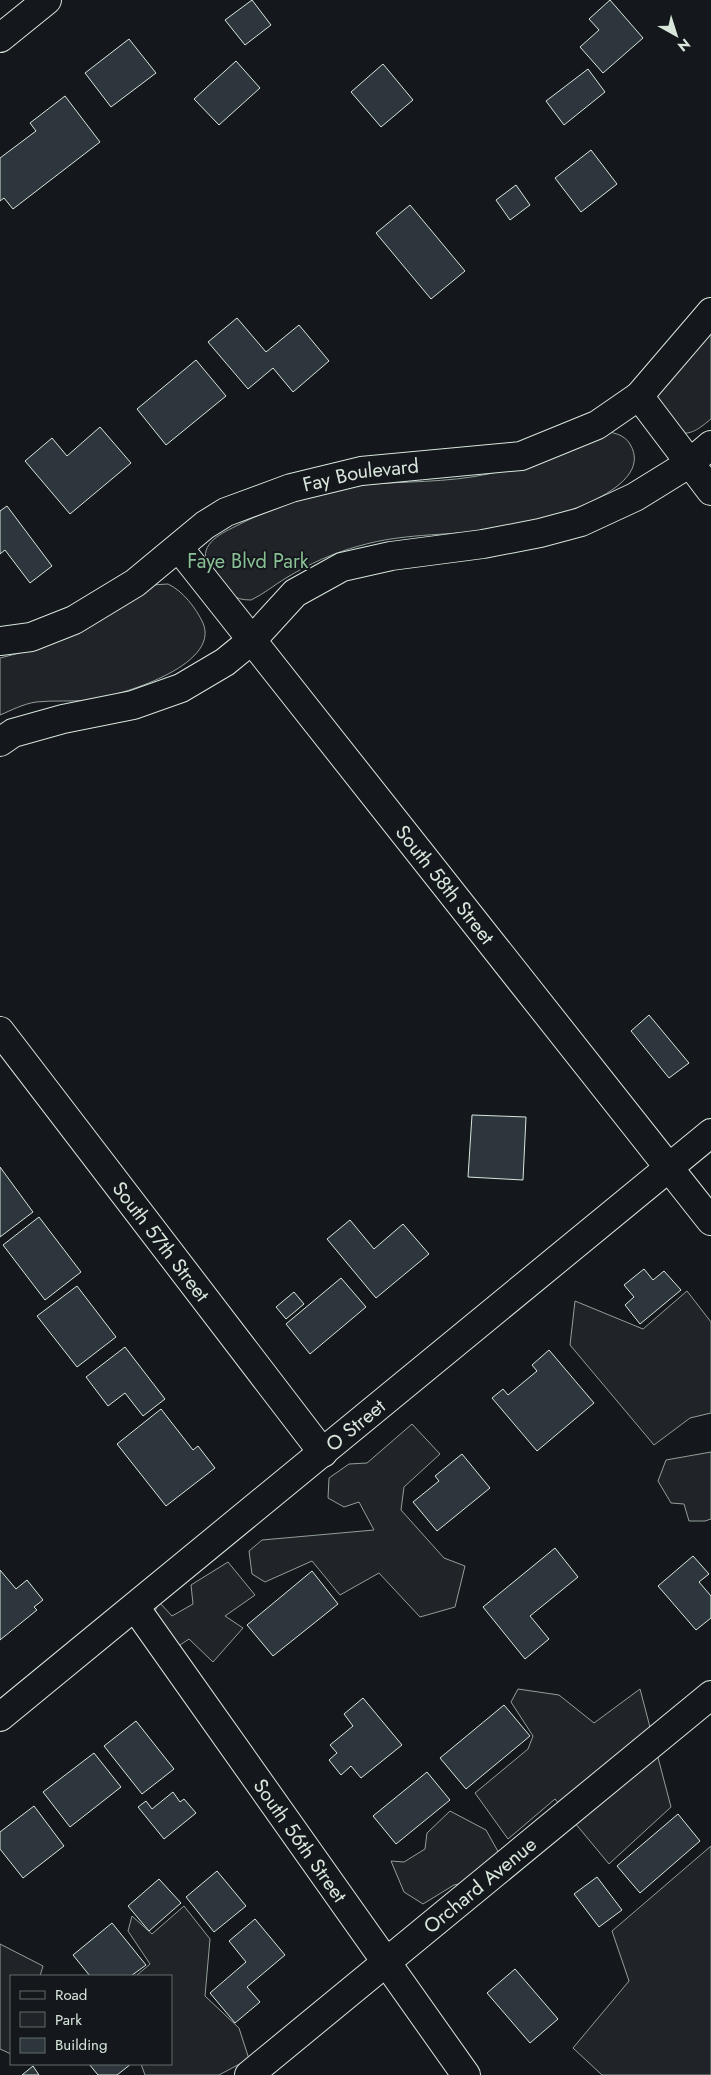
<svg xmlns="http://www.w3.org/2000/svg" width="711" height="2075" font-family="Jost,sans-serif">
	<rect width="100%" height="100%" fill="#14181c"/>
	<!-- green -->
	<path fill="#202428" stroke="#939e99" d="M711,318v101c-16,13 -20,16 -41,14l-16,-44z
		M601,431c11,1 23,3 29,13 29,48 -94,79 -125,84 -48,8 -99,4 -146,18 -26,7 -50,18 -73,32 -12,7 -22,16 -35,22 -18,0 -23,-7 -33,-20 -3,-5 -11,-13 -12,-19 -5,-21 21,-30 36,-38 38,-19 76,-33 118,-38 43,-4 86,-2 128,-11 40,-7 76,-27 113,-43z
		M168,584c15,7 28,24 35,39 18,43 -84,73 -114,77 -17,2 -36,0 -53,2 -13,2 -24,8 -36,13v-57l35,-9 116,-64z
		M687,1291l24,31v91l-21,5 -36,27 -84,-100 5,-44 68,28z
		M412,1424l28,30 -36,33 -3,23 43,48 21,8 -10,41 -35,10 -41,-44 -39,22 -28,-34 -47,21 -13,-8 -3,-23 13,-11 112,-10 -15,-28 -15,5 -16,-9 1,-20 20,-14 18,-1z
		M711,1452v67l-6,2h-16l-5,-17 -13,-1 -13,-22 8,-21z
		M228,1562l27,33 -30,21 18,12 -30,34 -24,-23 -15,10 -23,-28 8,-19 13,14 21,-12 -2,-19z
		M518,1689l41,6 35,28 46,-34 31,118 -62,57 -54,-65 -47,40 -33,-46 53,-44 5,-13 -22,-34z
		M450,1811l36,19 14,25 -27,26 -19,4 -31,19 -19,-12 -13,-31 13,1 21,-13 2,-16z
		M711,1846v229h-109l-29,-27 56,-67 -17,-50z
		M184,1906l26,33 -5,57 34,32 10,31 -30,16h-74l-4,-11h30v-88h-35l14,-12 -22,-33 4,-15 20,18z
		M0,1944l43,22 -3,10h-29v78l-11,-5z"/>
	<!-- building -->
	<path fill="#2c363c" stroke="#d8e6dc" d="M252,0l19,25 -26,20 -20,-25z
		M610,0l33,38 -40,35 -23,-26 19,-17 -10,-11z
		M129,39l27,34 -45,34 -26,-34z
		M236,61l24,27 -41,37 -25,-26z
		M383,64l30,36 -32,27 -30,-35z
		M588,69l17,23 -41,33 -18,-24z
		M65,96l35,46 -87,67 -9,-11 -4,3v-43l36,-27 -6,-8z
		M591,150l26,34 -36,28 -26,-34z
		M516,185l14,20 -20,15 -14,-20z
		M410,205l55,66 -34,28 -55,-66z
		M237,318l29,34 33,-27 30,36 -36,31 -20,-24 -25,21 -40,-47z
		M196,360l30,36 -60,49 -29,-36z
		M100,427l31,36 -61,51 -45,-53 27,-23 15,18z
		M7,506l45,60 -22,17 -25,-33 -5,4v-43z
		M649,1015l40,48 -20,15 -38,-47z
		M472,1115l54,2 -3,63 -55,-3z
		M0,1167l33,45 -33,25z
		M39,1217l42,55 -36,28 -42,-55z
		M350,1220l24,29 29,-25 26,30 -53,44 -49,-59z
		M644,1269l9,11 11,-9 17,19 -41,34 -15,-19 9,-8 -10,-12z
		M341,1278l25,29 -56,47 -24,-30z
		M77,1286l39,51 -39,30 -40,-51z
		M294,1292l10,12 -18,15 -10,-12z
		M125,1347l40,52 -22,17 -18,-23 -17,13 -22,-29z
		M549,1350l45,53 -57,48 -45,-53 11,-9 5,6 29,-24 -5,-6z
		M161,1409l32,41 5,-4 17,22 -49,38 -49,-62z
		M462,1454l28,34 -53,43 -24,-29 26,-21 -4,-5z
		M555,1548l23,29 -48,39 19,23 -24,20 -42,-52z
		M693,1556l16,18 -10,8 12,14v22l-15,12 -38,-44z
		M0,1570l16,19 11,-9 16,20 -9,7 3,3 -37,30z
		M312,1571l26,33 -65,52 -26,-31z
		M363,1698l39,47 -41,33 -10,-12 -10,9 -12,-15 8,-7 -7,-8 23,-19 -9,-12z
		M504,1705l26,31 -64,53 -26,-31z
		M136,1721l38,48 -32,25 -38,-48z
		M94,1753l27,34 -51,40 -27,-35z
		M427,1772l23,28 -54,44 -23,-28z
		M173,1792l7,10 4,-3 12,14 -32,26 -26,-32 8,-6 6,8z
		M34,1806l30,40 -41,32 -23,-29v-17z
		M678,1814l22,27 -60,52 -23,-27z
		M217,1871l29,35 -32,26 -28,-35z
		M597,1877l25,33 -23,17 -25,-33z
		M159,1879l22,24 -32,28 -21,-25z
		M255,1919l30,36 -38,32 13,15 -25,21 -25,-30 36,-31 -17,-21z
		M112,1923l34,42 -15,11h-41l-17,-21z
		M515,1969l43,50 -28,24 -43,-50z
		M89,2064h42l-14,11h-19z
		M33,2066l6,9h-17z"/>
	<g fill="none" stroke-linecap="round" stroke-linejoin="round">
		<defs>
			<g id="minor">
				<path d="M0,38l47,-38"/>
				<path d="M639,396l72,95"/>
				<path id="s1" d="M179,548l532,673"/>
				<path id="s2" d="M0,641l31,-4 43,-17 61,-37 70,-58 21,-13 65,-24 70,-17 160,-15 76,-31 42,-29 72,-84"/>
				<path d="M0,742l13,-9 50,-14 70,-14 48,-17 44,-26 27,-22 43,-47 47,-26 49,-11 92,-12 57,-11 41,-11 54,-25 55,-34 21,-18"/>
				<path id="s3" d="M0,1031l323,422"/>
				<path id="s4" d="M135,1607l331,468"/>
				<path id="s5" d="M0,1717l711,-584"/>
				<path id="s6" d="M249,2075l462,-380"/>
			</g>
		</defs>
		<!-- minor casing -->
		<use href="#minor" stroke="#d8e6dc" stroke-width="30"/>
		<!-- minor -->
		<use href="#minor" stroke="#14181c" stroke-width="28"/>
	</g>
	<g text-anchor="middle" stroke-width="4" stroke-linejoin="round" paint-order="stroke">
		<!-- street labels -->
		<g font-size="20" fill="#d8e6dc" stroke="#14181c">
			<text dy="7" stroke="none"><textPath href="#s2" startOffset="405">Fay Boulevard</textPath></text>
			<text dy="7" stroke="none"><textPath href="#s1" startOffset="429">South 58th Street</textPath></text>
			<text dy="7" stroke="none"><textPath href="#s3" startOffset="265">South 57th Street</textPath></text>
			<text dy="7" stroke="none"><textPath href="#s5" startOffset="460">O Street</textPath></text>
			<text dy="7" stroke="none"><textPath href="#s4" startOffset="286">South 56th Street</textPath></text>
			<text dy="7" stroke="none"><textPath href="#s6" startOffset="299">Orchard Avenue</textPath></text>
		</g>
		<!-- park labels -->
		<g font-size="20" fill="#8ac095" stroke="#14181c">
			<text x="248" y="568">Faye Blvd Park</text>
		</g>
	</g>
	<!-- legend -->
	<rect x="10" y="1975" width="162" height="90" fill="#14181c" stroke="#626a69"/>
	<rect x="20" y="1991" width="25" height="8" fill="#14181c" stroke="#626a69"/>
	<text x="55" y="2000" font-size="15" fill="#d8e6dc">Road</text>
	<rect x="20" y="2012" width="25" height="15" fill="#202428" stroke="#626a69"/>
	<text x="55" y="2025" font-size="15" fill="#d8e6dc">Park</text>
	<rect x="20" y="2038" width="25" height="15" fill="#2c363c" stroke="#626a69"/>
	<text x="55" y="2050" font-size="15" fill="#d8e6dc">Building</text>
	<!-- north arrow -->
	<g transform="translate(676 35) rotate(141)" stroke="#14181c" stroke-width="4" paint-order="stroke">
	<path d="M0-4L9 19L0 12L-9 19Z" fill="#d8e6dc"/>
	<text y="-8" font-size="14" font-weight="bold" text-anchor="middle" fill="#d8e6dc">N</text>
	</g>
</svg>
